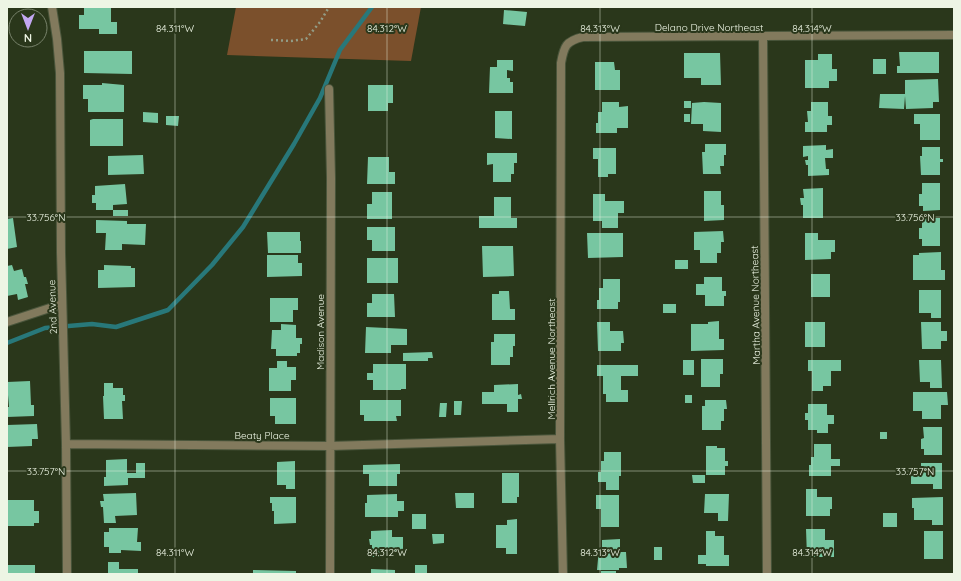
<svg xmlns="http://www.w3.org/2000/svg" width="961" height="581" font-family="Quicksand,sans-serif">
	<rect width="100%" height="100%" fill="#2a371b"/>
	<!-- green -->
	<path fill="#7b502c" d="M236,7h185l-10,54 -184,-6z"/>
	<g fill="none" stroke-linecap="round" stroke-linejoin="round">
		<!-- stream -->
		<path stroke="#28787a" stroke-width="4.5" d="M7,343l38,-15 47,-4 24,3 52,-17 44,-45 31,-38 51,-83 26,-46 20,-48 32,-43"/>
	</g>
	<!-- building -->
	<path fill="#77c6a1" d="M84,7h27v15h6v12h-18v-5h-20v-14h5z
		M504,10l23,2 -2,14 -22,-2z
		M84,51h48v23l-48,-1z
		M899,52h40v21h-42v-7h3z
		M684,53h36l1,32h-20v-7h-17z
		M818,54h14v15h5v12h-8v7h-24v-28h13z
		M873,59h13v15h-13z
		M497,60h16v11l-6,-1v8h3v4h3v11h-24l1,-26h7z
		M595,62h19l1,8h5v20h-25z
		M938,79l1,23h-6v6l-27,1 -1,-13 -1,13 -25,-1 1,-14h25v-14z
		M102,83l22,2v27h-36v-13h-5v-14h19z
		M368,85h25v18h-5v8h-20z
		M684,101h7v7h-7z
		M602,102h17v5l9,-1v22h-11v5h-21v-10h2v-11h4z
		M704,102l17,1v29l-18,-1v-7h-12l1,-21z
		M811,102h17v14h4v9h-5v7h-22v-10h3l-1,-11h4z
		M495,111h17v28l-17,-1z
		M143,112l15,1v10l-15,-1z
		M684,114h6v8h-6z
		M914,114h26v26h-20v-16h-6z
		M166,116h13l-1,10 -12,-1z
		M93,119h30v27h-33v-26z
		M705,144h21v11h-2v11h-4l1,8h-18l-1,-22h3z
		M826,145v5l7,-1v9h-8l1,11h3v6l-21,1v-11h-2l-1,-5h3v-4l-5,1v-11z
		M922,147h18v12h3v3h-3v13h-19l-1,-19h2z
		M593,148h23v26h-8v3h-10v-18h-5z
		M487,153h30v10h-3v11h-3v8h-18v-18l-6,1z
		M143,155l1,19 -36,1v-19z
		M368,157h21v15h6v12h-28z
		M922,183h18v27l-17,1v-5h-4v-12h3z
		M125,184l2,20 -14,1v5h-17v-7h-4v-8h3v-9z
		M823,188v30h-20v-13h-2l-1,-7h4l-1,-9z
		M704,191h17v14h3v15l-20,1z
		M372,192h20v27h-25v-15h5z
		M593,194h12v7h19v12h-6v15h-16v-7h-9z
		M494,197h17v21h6v10h-38v-12h15z
		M113,210h15v6h-15z
		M13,218l4,29 -10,2v-30z
		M922,218h18v28h-18v-7h-3v-11h3z
		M96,220l31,1v3h19l-1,21 -23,-1v6h-17l1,-17h-10z
		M367,227h28v24h-23v-11h-5z
		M723,231l1,11h-3v11h-4v10h-17v-13h-6v-18z
		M267,232h33v9h1v12h-33z
		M587,233h36v24l-35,1z
		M805,233h13v7h17v12h-4v7l-26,1z
		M482,246h31l1,30 -31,1z
		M941,252v18h4v10h-32v-25h6v-2z
		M267,255h31v8h4v13l-35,1z
		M367,258h31v25h-31z
		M675,260h13v9h-13z
		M12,265l2,6 8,-2 2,8h2l2,7h-3l3,13 -10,3 -1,-6 -10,2v-30z
		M104,265l27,1v2h4v19l-37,1v-18h6z
		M811,274h19v23h-19z
		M704,277h18v14h4v5h-2v10h-19v-11h-9v-11h8z
		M603,279h17v23h-2v7h-21v-9h2v-12h4z
		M919,290h22v28h-10v-5h-12z
		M499,291h10l1,18h5v11h-23v-26h7z
		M372,294h22l1,23h-28v-14h5z
		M270,298h28v12h-5v12h-23z
		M663,304h13v9h-13z
		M719,321v18h5v11l-33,1v-27h17v-2z
		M597,322h13v9h13l1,12h-3v8h-23z
		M805,322h20v25h-20z
		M921,322h20v9h6v10h-6v8h-19z
		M281,324l15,1v13h6v6h-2v9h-3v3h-21v-7h-5l1,-19h9z
		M366,327l41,2v16h-16v8h-26z
		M494,334h21v12h-2v11h-3v8h-19v-23h3z
		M432,352l1,6h-5v3h-25v-8z
		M701,359h22v15h-3v13h-19z
		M683,360h11v15h-11z
		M808,360h33v11h-10v15h-8v5h-11v-20h-4z
		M919,360h22l1,28h-12v-6h-10z
		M277,361h10v6h9v13h-5v11h-22v-23h8z
		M373,364h33v25h-5v1h-28v-10h-6v-7h6z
		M597,365h41v11h-17v14h7v12h-22v-8h-3v-18h-6z
		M30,381l1,24h3v11l-27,1v-10h2l-1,-12h-1v-13z
		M104,383h9v5h10v7h2v6h-3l1,18h-19l-1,-23h1z
		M518,384v11l3,-1 1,5h-4v13h-11v-8h-25v-12h12v-7z
		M913,392h34l1,13h-7v14h-19v-8h-9z
		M685,395h7v8h-7z
		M270,398h26v26h-21v-8h-5z
		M360,400h41v16h-5l1,5h-33v-6h-4z
		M705,400h21l1,9h-3v12h-3v9h-19v-24h3z
		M454,401h8l-1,14h-7z
		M440,403h7l-1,14h-7z
		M808,404h19v11h7v9h-6v9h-11v-3h-9v-10h-3v-7h3z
		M37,424l1,15h-6v7l-25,1v-22z
		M923,427h19v28h-18v-6h-3v-10l3,-1z
		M880,432h7v7h-7z
		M814,444h17v15h9v7h-9v10h-22v-11h2v-8h3z
		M706,446h11v2h8v13h3v5h-3v9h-19z
		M604,452h17v24h-2v14h-13v-8h-8v-10h3v-11h3z
		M127,459v14h9v-10h9v15h-17v7l-24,1v-9h2v-17z
		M295,461v28h-9v-4h-9v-23z
		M921,463h21v26h-9v-5h-22v-10h10z
		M400,464v10h-3v12h-28v-12h-6v-9z
		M502,473h17v24h-2v6h-15z
		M692,475h13v8h-12z
		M806,489h11v8h15v12h-2v7h-24z
		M136,493l1,22 -22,1 1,7h-12l-1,-16h-2l-1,-6h4l-1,-7z
		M455,493h19v15h-18z
		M397,494v7h7v10h-6v6h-33v-14h2v-8z
		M705,494h24l-1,27h-10v-8h-14z
		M596,495h23v32h-18v-18h-5z
		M270,497h26v26l-22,1v-13h-2v-8h-2z
		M943,497v28h-11v-5h-18v-12h-2v-10z
		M7,500h27v11h5v12h-5v3h-27z
		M883,513h14v14h-14z
		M412,514h14v15h-14z
		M517,519v35h-11v-6h-10v-23h11v-5z
		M109,528h29l-1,14h4v9l-20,-1v3h-12v-6h-5v-15h5z
		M806,529h19v11h9v17h-27z
		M392,530v7h11v14h-11v2h-12v4h-8v-12h-2l-1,-6h2v-8z
		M706,531h9v5h9v19h5v11h-23v-2h-8v-9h8z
		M924,531h19v28h-19z
		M432,534h12v9l-11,1z
		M620,539v13h6l1,16h-8v2h-22l2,-22h3v-8z
		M654,547h8v13h-8z
		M108,562h11v7h19v5h-30z
		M7,565h28v9h-28z
		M415,565h12v8h-12z
		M371,569l24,1v4h-24z
		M253,570l43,1v3h-43z
		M601,571h15v3h-15z"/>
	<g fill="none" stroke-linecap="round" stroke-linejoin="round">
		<defs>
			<path id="street" d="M52,7l5,32 3,34 1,180 5,191 1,130
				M763,37l4,537
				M329,89l2,89 -1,396
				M7,322l55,-18
				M66,444l264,2 230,-7
				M563,574l-3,-135 1,-376c3,-17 5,-22 22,-26l371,-2"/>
		</defs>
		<!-- street casing -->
		<use href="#street" stroke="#49553b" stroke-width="10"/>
		<!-- path -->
		<path stroke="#929c86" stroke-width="2.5" stroke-dasharray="2 3" stroke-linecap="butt" d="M271,40l20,1 15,-2 14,-17 9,-15"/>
		<!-- street -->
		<use href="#street" stroke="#827a5d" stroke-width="8"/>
	</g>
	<!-- ticks -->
	<path fill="none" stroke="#edf5e4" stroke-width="1" stroke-opacity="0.45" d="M175,7v567M387,7v567M600,7v567M812,7v567M7,217h947M7,471h947"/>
	<g text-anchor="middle" stroke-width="4" stroke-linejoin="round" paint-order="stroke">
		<!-- street labels -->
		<g font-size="10" fill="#edf5e4" stroke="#2a371b">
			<text x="709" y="31">Delano Drive Northeast</text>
			<text transform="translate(755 305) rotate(-91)" y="4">Martha Avenue Northeast</text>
			<text transform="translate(52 307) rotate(-92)" y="4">2nd Avenue</text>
			<text transform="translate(320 332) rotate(-90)" y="4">Madison Avenue</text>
			<text transform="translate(551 359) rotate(-90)" y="4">Mellrich Avenue Northeast</text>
			<text x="262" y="439">Beaty Place</text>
		</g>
	</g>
	<g font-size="10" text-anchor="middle" fill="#edf5e4" stroke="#2a371b" stroke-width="4" stroke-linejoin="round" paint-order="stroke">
		<text x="175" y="32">84.311°W</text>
		<text x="387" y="32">84.312°W</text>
		<text x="600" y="32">84.313°W</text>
		<text x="812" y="32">84.314°W</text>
		<text x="915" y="221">33.756°N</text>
		<text x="46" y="221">33.756°N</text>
		<text x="915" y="475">33.757°N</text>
		<text x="46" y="475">33.757°N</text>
		<text x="175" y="556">84.311°W</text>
		<text x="387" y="556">84.312°W</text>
		<text x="600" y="556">84.313°W</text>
		<text x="812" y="556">84.314°W</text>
	</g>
	<!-- border -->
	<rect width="961" height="581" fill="none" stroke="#edf5e4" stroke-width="16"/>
	<!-- north arrow -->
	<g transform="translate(28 28) rotate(180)"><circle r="19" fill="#2a371b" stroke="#78836b"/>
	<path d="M0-3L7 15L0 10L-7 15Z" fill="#c3a7f2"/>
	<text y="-6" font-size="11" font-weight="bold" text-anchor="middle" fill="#edf5e4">N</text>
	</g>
</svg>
